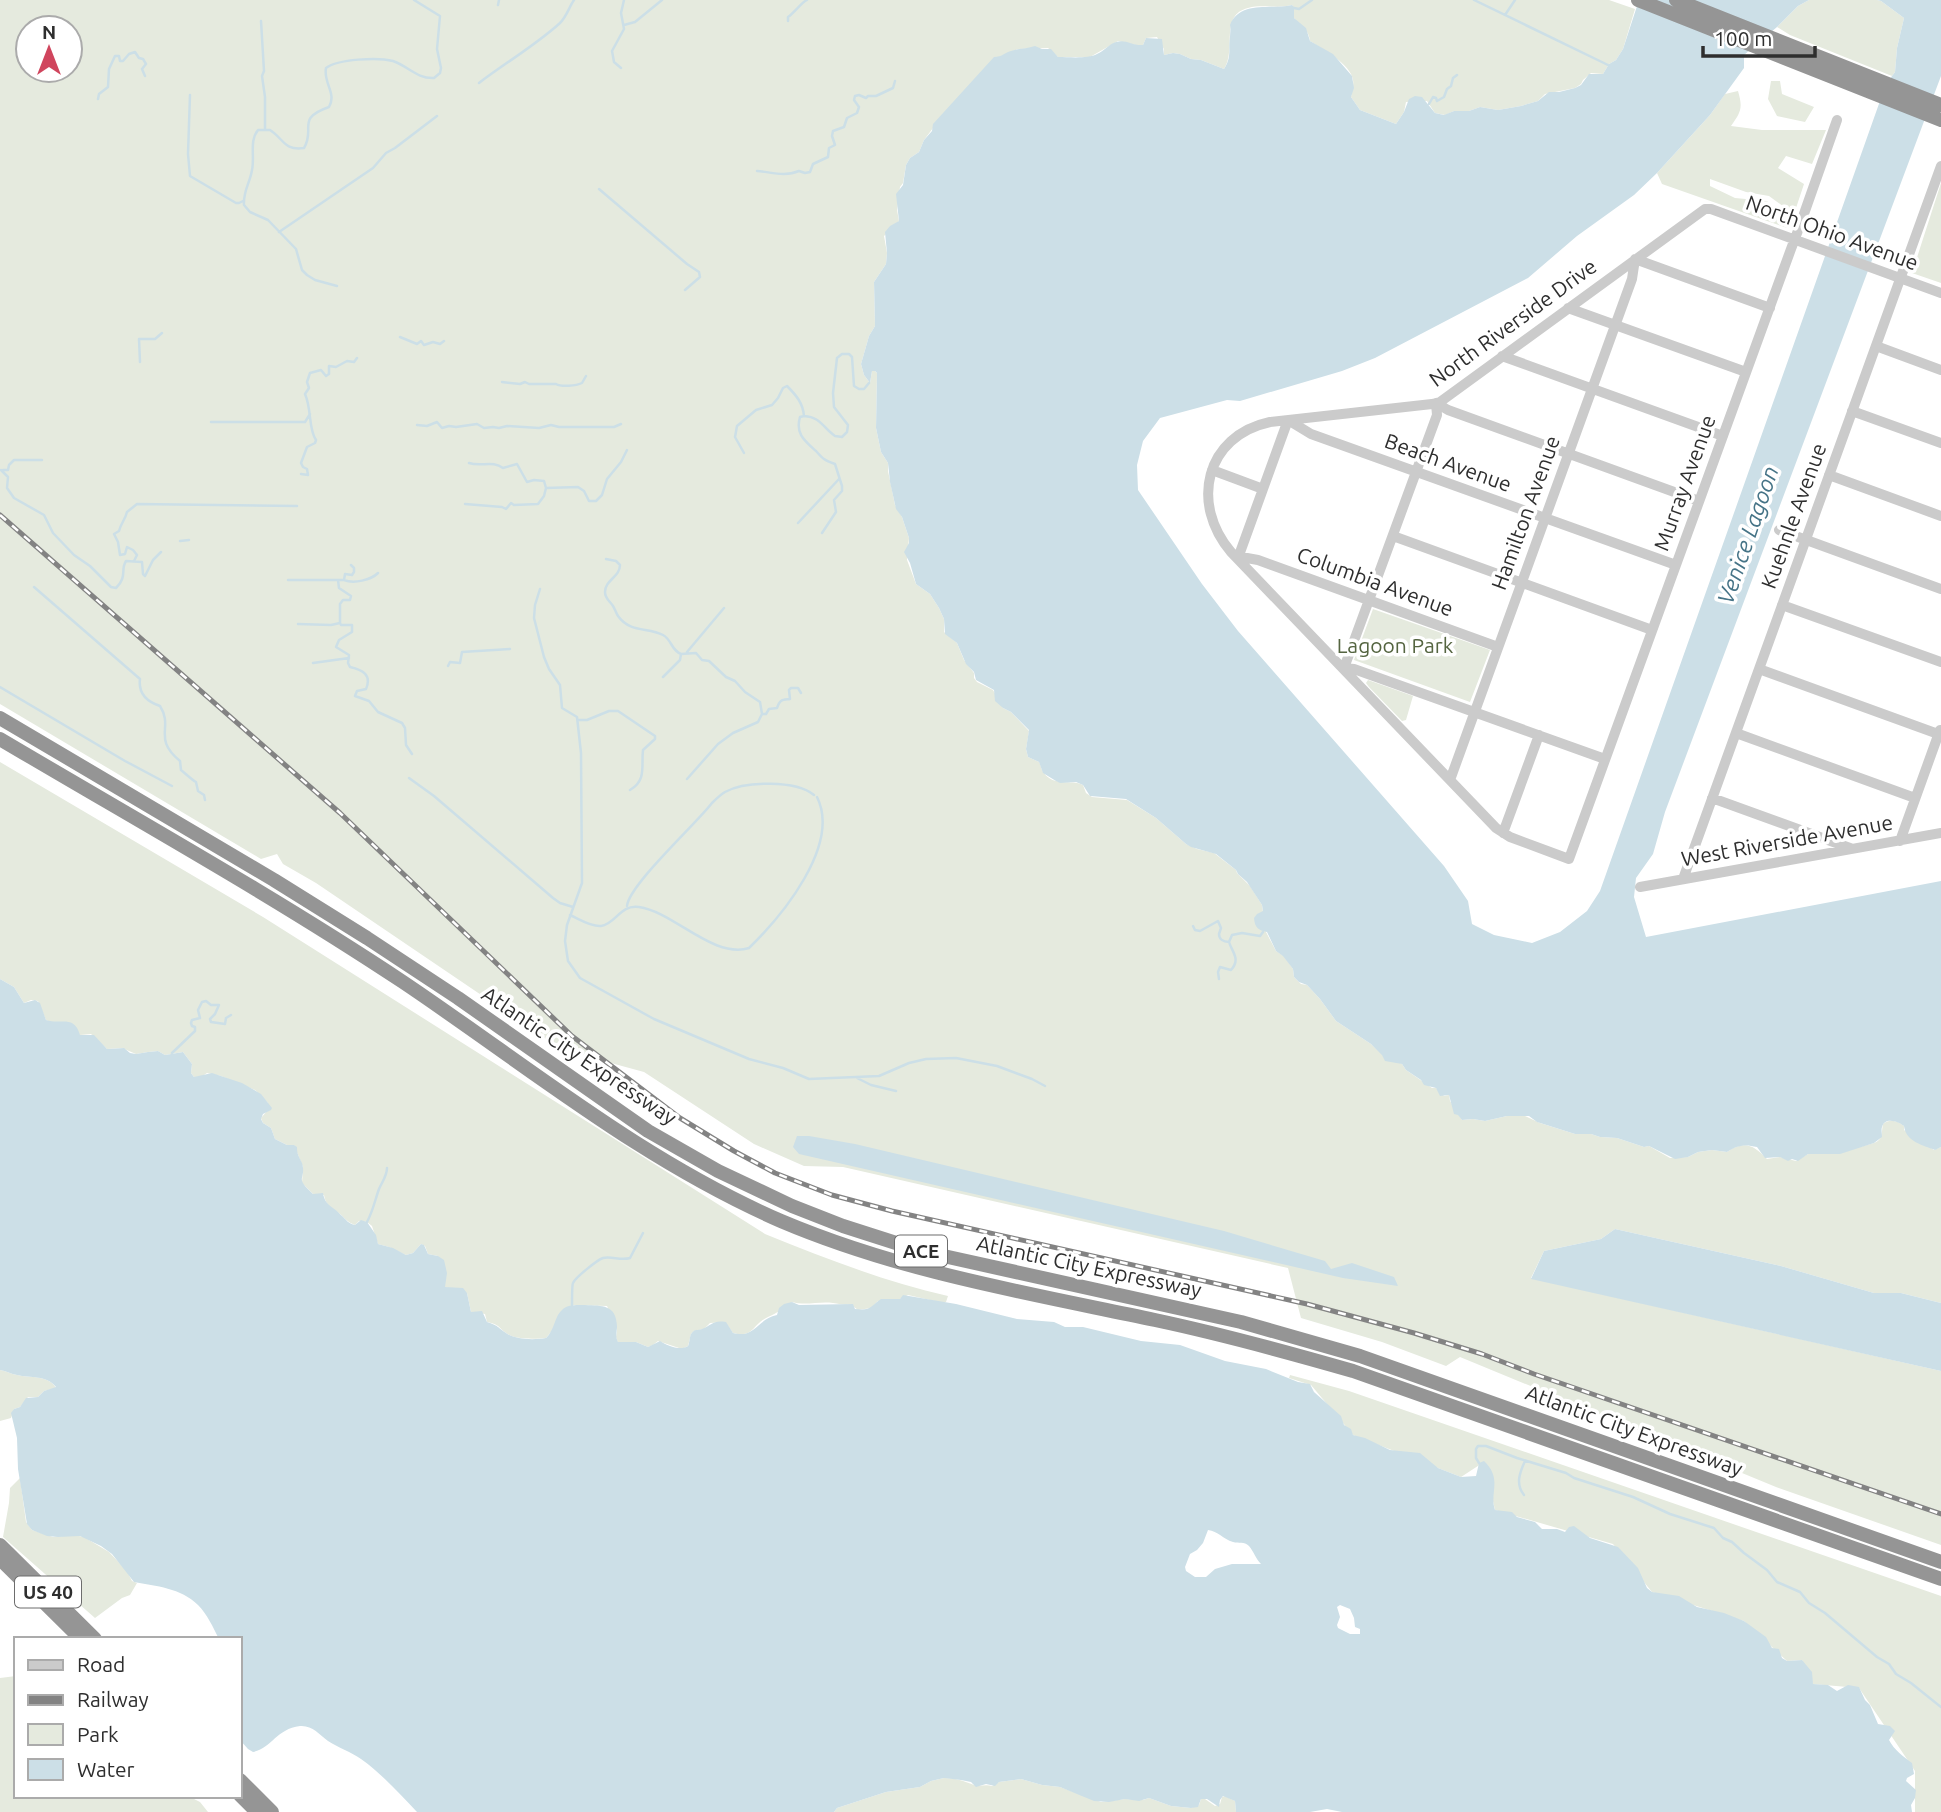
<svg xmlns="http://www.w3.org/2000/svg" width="1941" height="1812" font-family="Ubuntu,sans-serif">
	<rect width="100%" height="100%" fill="#fff"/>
	<!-- green -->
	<path fill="#e5eade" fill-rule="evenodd" d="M0,0h1609l26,9 -12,40 -7,11 -7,4 -6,10 -12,-1 -8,7 -2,4 -6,4 -30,6 -7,7 -17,5 -23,4 -18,-3 -11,4h-15l-9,4 -10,-2 -8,-12 -21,1 -2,10 -8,12 -36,-14 -9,-13c1,-5 3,-12 2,-17 -2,-16 -31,-31 -43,-39 -1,-12 -10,-15 -16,-23v-10l-2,-3c-15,4 -29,-1 -44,3 -29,7 -11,42 -24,61l-23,-9 -10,-1 -11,-5 -7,-1 -9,2v-6l-7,-12 -11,1 -3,7h-7l-18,-4 -28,16h-32l-10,-9 -30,1 -21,9 -64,70 -9,12 -5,12 -9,6 -4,7 -3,18 -3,4 -3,23 2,11 -15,15 3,17 -1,11 -12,18 1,44 -6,10 -8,28 3,11 6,8 2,-12h3l2,2 -1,55 5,24 7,11v8l7,34 7,12 7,21 -2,22 9,24 14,10 9,14 5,11v13l13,11 7,17 10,13v5l3,4 16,8 10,18 8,4 18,19 -3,18 2,8 11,5c2,3 2,8 5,11 10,14 27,6 39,12l3,8 6,4 35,3 29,18 30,26 11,5 17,4 22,17 1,3 13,13 12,19 4,27 10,19 8,5 9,13 1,8 7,7 6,1 13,14 16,22 35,23 12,11 19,9 4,6 26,18h4l8,8 5,-1 1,6 12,19 11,-1 12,2 22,-5h18l15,7 35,11h16l9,3 17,1 27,9 5,-1 21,12 18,-1 10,-5 14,-2 15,2c17,-12 27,-7 40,7l13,-2 16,4 12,-7h27l39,-11c10,-4 7,-10 9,-19 7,-6 15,-3 21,2v4l30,20 7,-3v156l-40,-10h-27l-93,-27 -166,-37 -14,10 -57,12 -13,27 410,93v174l-165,-58 -316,-130 -14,9 -64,-24 -81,-24 -13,-50 -445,-101 -39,-1 -50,-22 -110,-72 -66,-18 -4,4 -258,-175 -33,-19 -6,-10 -16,5 -261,-155zM28,28h42v42h-42z
		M1809,0h68l4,1 23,17 -7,30 -2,24 -3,4 -102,-41 -13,-8 21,-21z
		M1771,81h9l2,13 32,13 -9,15 -28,-6 -9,-17z
		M1738,91c5,17 3,21 -7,35l31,4h64l-14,34 -26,-8 -8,12 26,16 -10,30 -25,-18 -23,-4 -36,-13v7l25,12 32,3 20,17v10l-125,-44 -5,-11 53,-58 15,-21z
		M1941,183v100l-29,-10z
		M1373,609l117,41 -20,52 -116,-42z
		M1368,680l45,16 -7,24 -4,1 -33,-34 -3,-4z
		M0,762l263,155 502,317c60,24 120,48 183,62l-2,6h-7l-31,-7 -8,4 -22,2 -7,7 -13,2 -8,-6c-7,1 -10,0 -17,-1 -14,-2 -27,3 -41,-1 -9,7 -15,11 -24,15 -16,7 -14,22 -35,16l-8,-11 -15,1 -6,6 -10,2 -3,3 -3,12 -6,3 -24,-8 -5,4 -5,2 -12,-5 -18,1 -2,-6 1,-7 -10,-24 -34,-1 -27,33c-11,1 -31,2 -40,-5 -9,-7 -6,-8 -19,-11l-2,-8 -14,-2 -4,-19 -22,-6 -7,-31 -10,-2 -3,-8 -4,-2 -8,9 -7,2 -17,-8 -11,-3 -6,-18 -5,-4 -8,-1 -4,4c-8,-3 -9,-6 -15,-11 -8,-7 -14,-7 -16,-19l-11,-1 -11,-11 1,-16 -9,-22h-7l-12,-6 -4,-11 -8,-5 -2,-5 6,-7 1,-8 -13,-13 -34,-14 -14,-3 -6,4h-7l-3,-4 1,-9 -9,-12 -18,3 -7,-4 -10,1 -12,2 -14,-6 -15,1 -16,-15 -11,1 -34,-15 -8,-19 -7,-1 -7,3 -10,-16 -14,-8z
		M0,1370c6,1 11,4 17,5 13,3 32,0 39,13l-12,3 -6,6h-10l-8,10 -6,2 -3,9 -11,3z
		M1290,1375l59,16 592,205v216h-26v-41l-56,-83 -46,-4 -11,-24 -15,1 -43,-40 -92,-29 -39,-48 -118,-34 -11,-48 -23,15 -108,-42 -42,-50 -22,-7z
		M20,1478l6,44 6,8 21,7 21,-2 10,2 25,15 18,19 5,10 5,2 -7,12 -8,3 -27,20 -92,-81 6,-34 1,-15z
		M16,1676v120h172l12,6 8,10h-208v-134z
		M944,1778c13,0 19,3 30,7 6,2 11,-1 18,1l7,-4 22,-3 21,6 18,2 41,15 24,-3 18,1 6,-2 22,8 20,2 8,-3 2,-6h4l10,7 5,-2 2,-7 3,-1 10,5 1,11h-402l3,-4 49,-16 34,-5 11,-6z"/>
	<!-- water -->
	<path fill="#ccdfe7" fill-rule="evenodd" d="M1639,0h170l-11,6 -21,21 -33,28v13l-34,47 -53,58 -23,22 -57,41 -49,42 -153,80 -33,13 -102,30 -13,-1 -67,18 -17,23 -6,24 1,25 64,94 36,47 206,235 24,35 4,23 22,11 38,8 28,-11 27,-21 13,-20 286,-807 9,-12 2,-24 7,-30 -23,-17 -4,-1h64v76l-276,736 -12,42 -17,24 -2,19 12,40 295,-56v266l-6,3c-12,-5 -29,-8 -31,-24 -5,-4 -19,-10 -22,1 -1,3 0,6 0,10l-8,6 -34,11h-32l-10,7 -6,-2 -4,2 -8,-4 -15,1 -8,-11c-12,-3 -20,-2 -30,5l-15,-2 -14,2 -10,5 -13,2 -26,-13 -5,1 -27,-9 -17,-1 -9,-3h-16l-38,-12 -8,-6h-22l-22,5 -12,-2 -11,1 -4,-5 -4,-1 -5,-19 -9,1 -4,-8 -12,-3 -3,-5 -15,-10 -4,-6 -17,-3 -3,-6 -11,-11 -35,-23 -16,-22 -13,-14 -8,-3 -5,-5 -1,-8 -10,-13 -7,-5 -9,-19c-9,-2 -12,-4 -13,-14l3,-4 6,-3 -1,-6 -15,-23 -9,-8 -2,-4 -20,-16 -25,-7 -5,-3 -30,-26 -30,-19 -36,-3 -7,-11 -7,-3 -16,1 -4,-2 -13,-8 -4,-11 -11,-5 -2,-8 3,-19 -18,-18 -8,-4 -8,-7 -1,-11 -18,-10 -2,-8 -8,-8 -9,-21 -12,-9 -1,-15 -5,-11 -9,-14 -14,-10 -6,-21 -6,-11 5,-9v-5l-7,-21 -6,-8 -6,-27 -2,-19 -7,-11 -5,-24 1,-55 -2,-2h-3l-2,12 -6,-8 -3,-11 8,-28 6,-10 -1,-44 12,-18 1,-11 -2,-21 5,-6 9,-5 -3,-27 7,-9 3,-20 4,-7 9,-6 5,-12 8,-9 1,-7 61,-67c8,0 10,-4 17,-6 8,-3 16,-2 24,-5l7,3h9l7,8c11,0 30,2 39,-3 7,-3 12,-10 19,-12 10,-3 17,4 27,3l3,-7 16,1 2,16 9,-2 7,1 11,5 10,1 23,9c8,-13 4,-18 6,-32 0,-4 1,-8 0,-12 10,-25 41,-15 62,-20l2,2v11l12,10 4,13 23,13 19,22 2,12 -3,9 9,13 36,14 8,-12 5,-13 6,-3 7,1 13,16 9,2 10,-4h15l11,-4 18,3 23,-4 17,-5 11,-9h10l16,-4 6,-3 8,-11h14l6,-10 7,-4 7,-11z
		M0,979l14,8 10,16 11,-3 5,3 6,17c15,5 28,-6 34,15h14l13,14 17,-1 6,5 6,1 12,-2 10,-1 7,4 18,-3 9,12 -1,9 3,4 18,-4 30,10 19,11 11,14 -1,2 -8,4 -2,5 2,4 8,5 4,11 12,6h7l3,2c0,8 2,9 5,16 5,17 -9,13 11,31l10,-1c2,13 10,13 18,22 6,5 6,8 14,10l6,-5 6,2 9,13 2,9 15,4 13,7 7,-2 8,-9 3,1 4,9 10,2 6,4 3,13 -2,14 18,1 4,5 4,19 11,-1 5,11c12,4 9,4 19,11 9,7 29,7 40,5 9,-8 8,-22 17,-29 5,-5 15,-4 22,-4 17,1 31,-1 32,21 0,7 -2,10 1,16h18l12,5 12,-6c7,5 21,10 28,5 1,-1 2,-11 3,-12 4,-6 6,-3 11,-5 11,-4 10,-9 24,-7l7,11c22,6 24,-14 44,-18l2,-7 5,-4 8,-2 7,3 54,-1 2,5c17,2 15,-3 26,-10h19l3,-4 53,9 61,15 37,3 11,5h18l58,14 39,4 45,16 41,8 32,13 12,2 4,8 27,24 3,9 7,4 2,6 12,3 25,12 30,3 18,15 23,9 15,-1 3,-13 5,-2c19,18 5,32 11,49l17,2 5,5 18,5 7,7h15l8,3 4,-5 5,-1 16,12 28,9 20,21 9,20 5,4 27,4 18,11 27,6 20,8 22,16 6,11 7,1 3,9 5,3 15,-1 10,12 1,12 15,1 9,6 11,-6 11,2 6,13 5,5 8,19 12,2 5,5 -6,9c5,10 15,17 23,23l2,11 -7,4 -1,3 10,9 -1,8 -4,7 1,7h-570l-15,-3 -17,3h-74l-1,-11 -12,-5 -3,4 -1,7 -12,-8h-6l-3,8 -7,1 -20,-2 -22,-8 -10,3 -14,-2 -16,3 -15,-1 -34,-14 -18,-2 -21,-6 -22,3 -4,4 -9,-2 -10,3 -5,-5 -10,-2 -17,-2 -13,3 -11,6 -34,5 -49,16 -3,4h-417c-17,-18 -35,-38 -56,-53 -10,-7 -22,-11 -33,-18 -9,-7 -16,-16 -28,-15 -24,3 -28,22 -47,26l-5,-3 -8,-9v-101h-21c-6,-12 -12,-25 -21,-34 -17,-17 -42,-19 -64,-23l-22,-28 -11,-8 -21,-10 -22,1 -11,-1 -15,-6 -5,-6 -9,-55 -1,-31 -6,-25 3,-4 6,-2 6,-9 12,-1 6,-6 12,-4c-9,-12 -26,-9 -39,-12 -6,-1 -11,-4 -17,-5zM1208,1530c10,1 15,9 25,12 6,2 11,-1 16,4 5,6 7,13 12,18h-29l-17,5 -9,8h-11l-9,-6 -1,-4 5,-13 7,-4 6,-7zM1340,1605l10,4 4,9 1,9 5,2v5h-10l-12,-6 -1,-3 3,-8 -3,-10z
		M797,1136h12l46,8 369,87 101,30 6,8 21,-6 42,14 4,9 -55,-8 -544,-124 -6,-7z
		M1615,1229l166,37 93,27h27l40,10v68l-410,-92 13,-28 57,-12z"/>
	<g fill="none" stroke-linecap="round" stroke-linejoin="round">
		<!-- stream -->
		<path stroke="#ccdfe7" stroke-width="2.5" d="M1474,0l134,65
			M498,5l1,-5
			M1294,8l5,1 13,-9
			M1505,15l10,-15
			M261,21l3,50 -2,5 3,21v32
			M788,21v-4c7,-5 13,-14 19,-17
			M624,25l11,-3 27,-22
			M621,68l-7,-6 -2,-11 12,-22 -3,-16 3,-13
			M479,83c26,-20 57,-38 81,-60 7,-7 9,-16 14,-23
			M190,95l-2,59 2,22 46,27h3l4,-2
			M98,99l1,-5 9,-7 1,-18 6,-13h4l1,5h3l6,-7 6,-2 4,6 4,1 3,5 -4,5 3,7
			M1429,104l4,-7 3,1 1,3 7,-4 3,-8 4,-3 2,-8 4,-3
			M757,171c14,1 28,6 42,0l6,2 5,-1 3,-8 15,-7 1,-9 6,-3 -3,-9 1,-5 11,-4 3,-9 10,-5 2,-6 -5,-7 1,-4 4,-1 7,3 2,-2h8l17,-8 2,-7
			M599,189l88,75 12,8 1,5 -15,13
			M279,232l94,-64 13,-15 9,-5 42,-32
			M337,286l-22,-6 -8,-5 -5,-5 -6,-21 -28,-29 -18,-8 -6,-7c-1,-14 6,-22 8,-35 3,-14 -3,-29 6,-40h12c14,9 14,21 34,18 12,-20 -9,-29 25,-41 8,-14 -6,-24 -3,-39 12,-9 52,-11 67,-7 15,5 24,18 41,17l6,-5 1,-5 -4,-19 3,-33 -26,-16
			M400,337l17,7 4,-3 3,4 9,-3 7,2 4,-3
			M140,362l-1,-23h16l7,-6
			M502,382l18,2 5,-2 4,2h27c5,3 20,2 26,-1l4,-7
			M804,416c17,1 19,12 31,20l7,1 5,-5 1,-7 -14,-18 -1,-14 4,-35 5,-4h7l3,3 2,29 5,3h5l5,-6
			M211,422h94l5,-8
			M417,425l10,1 10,-4 5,6 7,-2 7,1 21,-3 7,4 9,-1 6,1 8,-2 32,2 12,-3 8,2h55l7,-3
			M744,453l-9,-16 2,-11 19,-16 16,-5 6,-7 5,-10 4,-2c9,9 16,17 17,30l-4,1c-5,17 5,24 16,34 7,8 8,9 19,13l7,22v5l-8,9 2,12 -14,21
			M469,463c12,4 24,-3 34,5l14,-4 10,18 7,-2 10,1 2,7
			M1,470l7,7 -1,11 7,10 30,17 9,18 21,22 16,11 21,21 5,1c12,-12 4,-18 10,-27l16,1 1,12 2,2 8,-16 8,-8
			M3,470h5l1,-5 5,-5h28
			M301,474l7,1 -1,-6 -4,-2 -2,-4 6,-16 8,-4 1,-3c-8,-12 -4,-30 -11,-46l4,-6 -2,-6 3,-9 11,-3 5,6 3,-2v-8l7,1 11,-6 7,1 3,-4
			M546,488l32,-1 6,4 5,10h7l6,-6 5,-16 14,-17 6,-12
			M465,504l37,3 4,2 5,-6 3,2 24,-1 6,-8 2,-8
			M798,523l41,-44
			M180,541l9,-1
			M606,559l10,2 4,4c0,12 -15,15 -15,27 0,7 5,9 8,14 2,3 3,7 5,10 12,17 30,11 45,19 9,5 8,15 18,19
			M134,561l3,-6 -4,-5 -6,-3 -2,7 -5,1 -2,-13 -4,-8 5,-3c2,-8 6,-11 8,-19l10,-8 160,2
			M288,580h56c10,4 27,0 34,-7
			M338,580l1,8 12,8 -1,4h-7l-3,4v19
			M344,580l1,-6 7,1 2,-3v-4l-3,-3
			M34,587l106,92c-2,15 8,23 20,27 14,22 -8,32 20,55l1,9c4,3 11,10 15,12l2,9 6,4 1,5
			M540,589l-5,16 -1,13 10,39 5,12 11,16 2,23 15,9 4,36 1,130 -15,42 -2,16 3,20 12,17 74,41 95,40 34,9 26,11 70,-3 30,-13 17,-4 30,-1 41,8 35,13 13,7
			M298,624l33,1 9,-2 1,2h11v7l-13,8 -3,7 13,8 -1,8 2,4c13,3 22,8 16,22l-9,2 -2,5 14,5 9,11 24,11 3,5 1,17 6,9
			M687,652l37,-44
			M313,663l36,-5
			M448,666l2,-4 10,1 2,-11 48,-3
			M663,677l17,-17 1,-6 15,-1 6,7 7,1 17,16 9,4 10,11 15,10 2,12
			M0,687l125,74 47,25
			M578,720h9l22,-9h9l37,25v3l-12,11c-2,16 4,30 -13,40
			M409,778l25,18 119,102 7,5 13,4
			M687,779l31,-35 15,-11 25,-11 4,-8h4l3,-5 8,-1c3,-9 5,-8 13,-9l-1,-9 2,-2h7l3,5
			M627,906c2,-21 68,-81 85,-103 4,-4 8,-8 13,-11 20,-11 71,-12 89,3
			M570,915c9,4 21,12 31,11 15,-2 19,-22 38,-19 35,5 74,52 110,41 33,-32 92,-103 68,-151
			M1193,926l2,4 5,1 18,-10 3,7 -2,6c0,5 4,8 10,8 3,10 12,17 2,28l-11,-3 -2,5 1,7
			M1229,942l3,-7 10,-2 18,3 3,-4
			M172,1053l23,-22v-4l-3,-1 -1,-3 1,-3 8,-2 -2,-8 4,-8 4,-1 5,4h8l-4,9 -5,5 1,3 14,2 1,-6 5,-3
			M857,1078l14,7 25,6
			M367,1222c6,-11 8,-22 12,-33 3,-7 8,-13 8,-21
			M572,1305c0,-2 0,-20 1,-22 2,-5 24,-23 30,-25 9,-2 18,3 27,0l13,-25
			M1479,1463l-3,-5v-9l2,-3h8l31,12 49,15 8,5 59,19 37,17 44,14 9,10 9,4 12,11 23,17 10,12 23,10 9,11 16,10 52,44 12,7 7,10 15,9 30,24
			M1524,1495c-9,-11 -4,-23 1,-34"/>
		<!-- minor -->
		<path stroke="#cbcbcb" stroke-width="10" d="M1837,120l-38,108 -8,21 -222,610 -59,-22 -14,-9 -265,-276c-41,-48 -26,-116 39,-130l162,-18 8,-2 265,-193h6l230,84
			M1568,308l178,64
			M1876,346l65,24
			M1502,356l221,80
			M1436,403l12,7 251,91
			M1852,411l89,32
			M1212,470l51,19
			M1829,475l112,41
			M1779,530l162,59
			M1393,536l259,94
			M1782,605l159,57
			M1498,647l-240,-87 -11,-2h-9l50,-138 23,14 365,131
			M1344,668l93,-253 -1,-12
			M1344,668l10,1 251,90
			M1759,669l182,66
			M1736,733l179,65
			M1450,780l182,-501 3,-20 135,49
			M1712,798l138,50
			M1503,833l36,-98
			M1900,841l40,-111
			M1683,879l258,-713
			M1640,887l301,-54"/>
		<!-- highway -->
		<path stroke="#959595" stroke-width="14" d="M1638,0l303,120
			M1676,0l265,105
			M0,718l274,162 93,58 91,60 190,133 70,40 74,35 51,20 78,25 320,71 119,34 581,206
			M0,739c135,80 272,156 403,243 125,84 238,178 378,239 120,51 247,72 374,99 66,14 132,32 198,51l588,208
			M0,1545l95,94
			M0,1559l81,80
			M240,1780l32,32
			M240,1795l17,17"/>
		<defs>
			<path id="rail" d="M0,515l340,298 232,223 108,82 54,33 41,22 57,22 60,16 415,93 107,29 68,21 52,20 407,140"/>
		</defs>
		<!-- rail casing -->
		<use href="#rail" stroke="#838383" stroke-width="5"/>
		<!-- rail -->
		<use href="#rail" stroke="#fff" stroke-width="2.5" stroke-dasharray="8" stroke-linecap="butt"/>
	</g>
	<g text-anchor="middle" stroke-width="7" stroke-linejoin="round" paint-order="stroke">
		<!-- shield labels -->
		<g fill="#fff" stroke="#6d6d6d" stroke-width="2">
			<rect x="895" y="1235.5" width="52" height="31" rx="5"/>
			<rect x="15" y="1576.5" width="66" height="31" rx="5"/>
		</g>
		<g font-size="19" font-weight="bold" fill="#2e2e2e">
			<text x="921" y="1258">ACE</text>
			<text x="48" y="1599">US 40</text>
		</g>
		<!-- street labels -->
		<g font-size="21" fill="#2e2e2e" stroke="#fff">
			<text transform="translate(1832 233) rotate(20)" y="7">North Ohio Avenue</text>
			<text transform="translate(1513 323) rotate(-36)" y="7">North Riverside Drive</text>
			<text transform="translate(1448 463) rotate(20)" y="7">Beach Avenue</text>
			<text transform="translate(1685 483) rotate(-70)" y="7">Murray Avenue</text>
			<text transform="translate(1526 513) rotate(-70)" y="7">Hamilton Avenue</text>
			<text transform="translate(1794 516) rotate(-70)" y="7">Kuehnle Avenue</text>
			<text transform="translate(1375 582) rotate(20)" y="7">Columbia Avenue</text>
			<text transform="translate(1787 841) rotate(-10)" y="7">West Riverside Avenue</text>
			<text transform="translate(579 1056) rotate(34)" y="7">Atlantic City Expressway</text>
			<text transform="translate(1089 1267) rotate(12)" y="7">Atlantic City Expressway</text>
			<text transform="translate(1634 1431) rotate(20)" y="7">Atlantic City Expressway</text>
		</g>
		<!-- park labels -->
		<g font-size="21" fill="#556541" stroke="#fff">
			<text x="1395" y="653">Lagoon Park</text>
		</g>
		<!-- water labels -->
		<g font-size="23" font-style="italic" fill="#467487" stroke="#fff">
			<text transform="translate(1748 535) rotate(-71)" y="8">Venice Lagoon</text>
		</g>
	</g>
	<!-- legend -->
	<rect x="14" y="1637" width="228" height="161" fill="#ffffff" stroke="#ababab" stroke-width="2"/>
	<rect x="28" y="1660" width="35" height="10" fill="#cbcbcb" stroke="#ababab" stroke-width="2"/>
	<text x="77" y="1672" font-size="21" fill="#2e2e2e">Road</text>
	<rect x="28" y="1695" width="35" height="10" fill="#838383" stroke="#ababab" stroke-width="2"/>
	<text x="77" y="1707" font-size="21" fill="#2e2e2e">Railway</text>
	<rect x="28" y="1724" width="35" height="21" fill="#e5eade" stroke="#ababab" stroke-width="2"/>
	<text x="77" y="1742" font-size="21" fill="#2e2e2e">Park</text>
	<rect x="28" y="1759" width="35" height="21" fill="#ccdfe7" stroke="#ababab" stroke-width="2"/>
	<text x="77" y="1777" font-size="21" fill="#2e2e2e">Water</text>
	<!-- north arrow -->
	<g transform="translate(49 49)"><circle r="33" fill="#ffffff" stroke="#ababab" stroke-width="2"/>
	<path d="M0-5L12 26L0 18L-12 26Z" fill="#d0455d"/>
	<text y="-10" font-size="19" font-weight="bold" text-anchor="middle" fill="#2e2e2e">N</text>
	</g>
	<!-- scale -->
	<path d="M1703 46v10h112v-10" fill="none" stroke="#2e2e2e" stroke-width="3.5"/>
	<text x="1714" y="46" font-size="21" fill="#2e2e2e" stroke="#ffffff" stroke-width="5" paint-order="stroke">100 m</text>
</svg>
